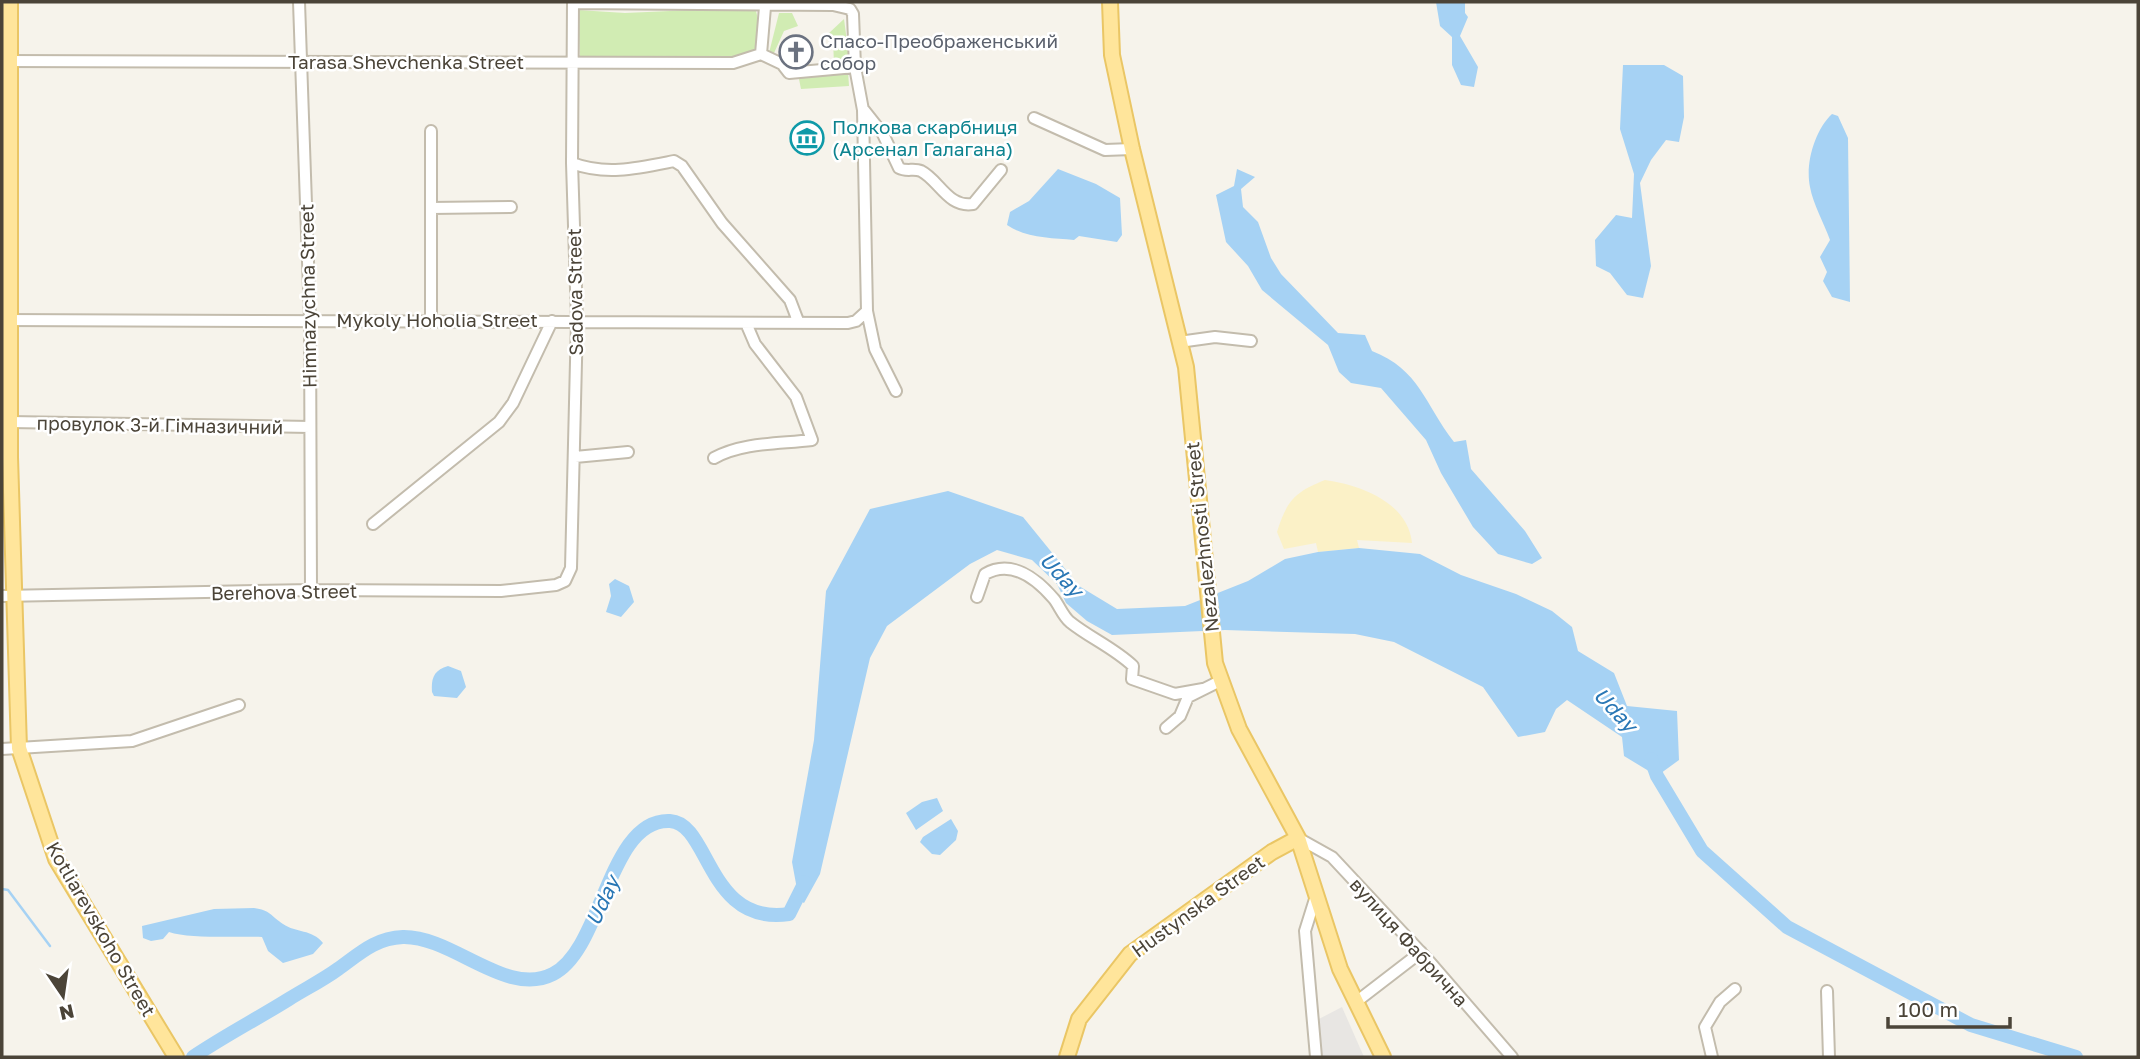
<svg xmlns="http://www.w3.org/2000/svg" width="2140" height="1059" font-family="'Golos Text',sans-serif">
	<rect width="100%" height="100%" fill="#f6f3eb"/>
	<!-- green -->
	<path fill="#d1ecb3" d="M737,8l19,3c4,16 8,40 -10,47l-166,-1 -2,-47 47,3z
		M779,13h13l6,13 -14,5 -10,22h-5z
		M844,19l6,45h-16l-1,-24 -5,-6z
		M848,71l1,15 -48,3 -3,-15z"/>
	<!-- sand -->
	<path fill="#fbf1c7" d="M1325,480c35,5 83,22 87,63l-55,-3 2,8 -41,4 -2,-9 -32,6 -7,-17c10,-32 18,-40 48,-52z"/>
	<!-- parking -->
	<path fill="#e8e6e3" d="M1342,1007l22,50h-43l-4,-37z"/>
	<!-- water -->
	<path fill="#a6d2f4" d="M1436,2h29v11l3,4 -8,19 18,31 -4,20 -13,-2 -9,-20v-28l-12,-11z
		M1623,65h41l19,11 1,41 -5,25 -13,-2 -15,20 -11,23 11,83 -8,32 -16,-3 -17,-22 -14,-7 -1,-26 21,-25 16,3 2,-44 -14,-45z
		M1832,114l6,2 10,22 2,164 -18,-5 -9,-16 4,-9 -7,-15 10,-17c-6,-17 -17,-36 -20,-53 -5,-24 5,-57 22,-73z
		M1058,169l38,15 24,14 2,37 -5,7 -38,-6 -5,4c-23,-2 -48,-2 -67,-15l3,-13 19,-11z
		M1237,169l18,8 -14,12 2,18 15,15 13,36 10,16 57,59 27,2 7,16c48,19 52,52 82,91l12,-2 5,29 54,62 17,27 -10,6 -34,-10 -25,-27 -32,-54 -15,-33 -45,-52 -30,-5 -12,-11 -11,-27 -66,-55 -14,-24 -22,-24 -10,-47 18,-9z
		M948,491l75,26 56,69 38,23 68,-3 63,-25 37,-22 33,-7 41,-4 61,6 41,21 55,19 36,17 20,16 6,24 36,22 13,33 50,5 2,49 -22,16 -33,-20 -2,-19 -55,-37 -11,9 -11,23 -27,5 -35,-50 -89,-45 -39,-8 -130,-4 -113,5 -25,-14 -21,-18 -9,-19 -25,-24 -35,-10 -27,14 -83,62 -17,32 -50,216 -16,29 -5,-3 -7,-38 22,-122 12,-149 44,-82z
		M615,579l14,7 5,16 -13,15 -15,-5 5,-16 -2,-12z
		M448,666l13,5 5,16 -9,11 -23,-2 -2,-4c-1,-14 2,-22 16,-26z
		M937,798l6,13 -27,19 -10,-17 16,-11z
		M951,819l7,12 -2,9 -16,15 -8,-1 -12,-12 3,-5z
		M254,908c16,2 17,8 29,16 13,9 29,5 40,19l-10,11 -30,9 -15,-12 -6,-14c-25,-1 -73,2 -93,-5l-6,7 -12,2 -8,-3 -1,-12 72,-17z"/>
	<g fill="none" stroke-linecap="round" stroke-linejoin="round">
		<!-- stream -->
		<path stroke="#a6d2f4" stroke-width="2.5" d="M2,889l6,1 42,56"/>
		<!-- river -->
		<path stroke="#a6d2f4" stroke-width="14" d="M1651,759l6,17 45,75 85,76 184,98 105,32
			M193,1057c31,-21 64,-38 96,-58 16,-10 34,-19 49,-30 21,-15 37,-31 65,-32 50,-1 103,61 150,37 50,-25 55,-156 117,-153 40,2 37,105 119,93l16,-32"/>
		<defs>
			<path id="minor" d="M299,2l11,317 1,271
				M573,3l260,2 17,4 3,5 2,53 8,43 4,201 8,38 21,42
				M761,54l21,10 7,9 66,-6
				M2,61l731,2 28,-9 4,-47
				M864,110l19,24 16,34c7,4 15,0 22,3 18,9 27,37 52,33l28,-34
				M1034,118l71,32 27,-1
				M431,131v189
				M572,163c34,13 67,5 102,-2l8,5 40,57 68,77 8,21
				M431,208l80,-1
				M2,320l846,3 8,-2 11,-10
				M1179,342l36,-5 36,4
				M10,422l300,5
				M575,457l53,-5
				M714,458c29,-16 66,-14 98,-18l-16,-43 -41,-53 -9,-21
				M373,524l126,-102 14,-19 39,-82
				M2,596l309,-6 190,1 55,-6 9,-4 6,-13 6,-248 -5,-157 1,-161
				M977,597l8,-23c26,-15 51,4 69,25 6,8 9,17 16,23 20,16 44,26 63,44l-1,13 43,15 28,-5
				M1166,728l14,-12 8,-19 32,-16
				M2,749l130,-8 107,-36
				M1298,838l34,19 97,104 83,96
				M1315,899l-10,32 11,126
				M1827,991l2,66
				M1356,1002l65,-50
				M1712,1057l-7,-30 15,-25 15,-13"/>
			<path id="major" d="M10,2v455l9,291 37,111 120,198
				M1110,2l2,53 20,94 54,218 29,296 24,66 59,109 42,131 43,88
				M1067,1057l12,-38 51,-65 142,-102 26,-14"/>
		</defs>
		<!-- minor casing -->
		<use href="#minor" stroke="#c3bcad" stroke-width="14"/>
		<!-- major casing -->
		<use href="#major" stroke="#eac665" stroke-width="18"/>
		<!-- minor -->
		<use href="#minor" stroke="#fff" stroke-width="10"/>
		<!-- major -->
		<use href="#major" stroke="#ffe59b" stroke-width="14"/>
	</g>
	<!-- icons -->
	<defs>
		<symbol id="church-ring" viewBox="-11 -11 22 22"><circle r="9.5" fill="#fff" stroke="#6b7280" stroke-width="1.5"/><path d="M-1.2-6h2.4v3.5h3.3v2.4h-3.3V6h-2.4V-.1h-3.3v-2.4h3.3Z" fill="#6b7280"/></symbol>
		<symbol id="museum-ring" viewBox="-11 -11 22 22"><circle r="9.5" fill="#fff" stroke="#0f9aa8" stroke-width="1.5"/><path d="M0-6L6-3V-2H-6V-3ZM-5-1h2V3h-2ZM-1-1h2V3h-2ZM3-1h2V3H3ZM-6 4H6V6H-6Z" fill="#0f9aa8"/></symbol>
	</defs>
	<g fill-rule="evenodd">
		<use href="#church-ring" x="777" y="33" width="38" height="38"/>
		<use href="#museum-ring" x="788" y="119" width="38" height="38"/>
	</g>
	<g text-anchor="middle" stroke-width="5" stroke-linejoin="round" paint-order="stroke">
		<!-- worship labels -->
		<g font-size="19" fill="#5b616d" stroke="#fff" text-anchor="start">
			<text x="820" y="48">Спасо-Преображенський<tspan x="820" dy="22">собор</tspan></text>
		</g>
		<!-- street labels -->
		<g font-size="19" fill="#4b4438" stroke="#fff">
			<text x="406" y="69">Tarasa Shevchenka Street</text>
			<text transform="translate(575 292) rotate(-91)" y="7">Sadova Street</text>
			<text transform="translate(308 296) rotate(-91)" y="7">Himnazychna Street</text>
			<text x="437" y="327">Mykoly Hoholia Street</text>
			<text transform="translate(160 425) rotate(1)" y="7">провулок 3-й Гімназичний</text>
			<text transform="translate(1202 537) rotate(-96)" y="7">Nezalezhnosti Street</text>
			<text transform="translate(284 592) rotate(-1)" y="7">Berehova Street</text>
			<text transform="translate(1198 906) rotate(-36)" y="7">Hustynska Street</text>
			<text transform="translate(101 929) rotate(60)" y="7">Kotliarevskoho Street</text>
			<text transform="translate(1409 942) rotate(48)" y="7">вулиця Фабрична</text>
		</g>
		<!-- culture labels -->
		<g font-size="19" fill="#0d838f" stroke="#fff" text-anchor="start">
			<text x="832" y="134">Полкова скарбниця<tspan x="832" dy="22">(Арсенал Галагана)</tspan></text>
		</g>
		<!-- water labels -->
		<g font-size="21" font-style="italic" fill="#2977b5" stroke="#fff">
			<text transform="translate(1061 575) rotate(47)" y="7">Uday</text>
			<text transform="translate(1615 710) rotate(47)" y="7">Uday</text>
			<text transform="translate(603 901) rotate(-65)" y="7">Uday</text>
		</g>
	</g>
	<!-- border -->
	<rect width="2140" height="1059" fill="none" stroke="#4b4438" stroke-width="7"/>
	<!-- north arrow -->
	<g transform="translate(63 996) rotate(167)" stroke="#ffffff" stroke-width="5" paint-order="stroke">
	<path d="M0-5L12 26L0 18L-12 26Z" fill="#4b4438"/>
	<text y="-10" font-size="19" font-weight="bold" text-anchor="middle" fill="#4b4438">N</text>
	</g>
	<!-- scale -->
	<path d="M1888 1017v10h122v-10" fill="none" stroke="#4b4438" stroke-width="3.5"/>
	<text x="1898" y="1017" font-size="21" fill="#4b4438" stroke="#ffffff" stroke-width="5" paint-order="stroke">100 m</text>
</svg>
